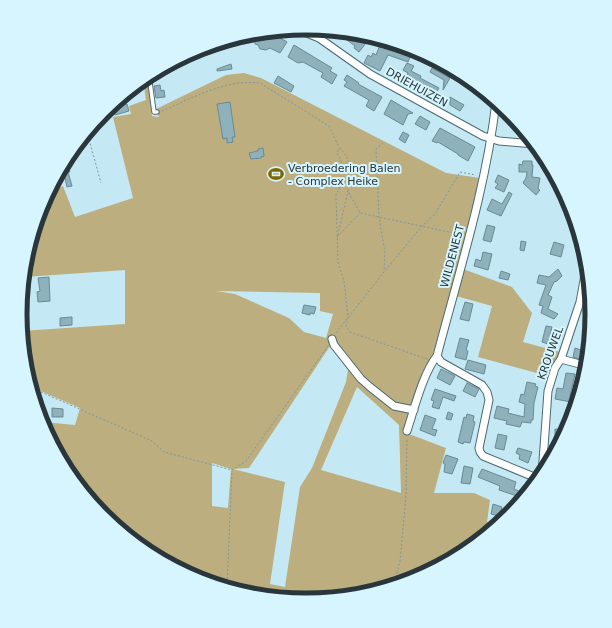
<svg xmlns="http://www.w3.org/2000/svg" width="612" height="628" font-family="'DejaVu Sans',sans-serif">
	<rect width="100%" height="100%" fill="#c4e9f4"/>
	<!-- green -->
	<path fill="#bcae7e" fill-rule="evenodd" d="M400,45l16,5 30,16 1,5 -46,-20z
		M244,73l17,5 185,95 34,5 -14,62 -33,114 -20,51 -8,27 4,2 37,14 -12,45h40l16,7 -3,22 10,3 -32,27 -50,26 -53,17 -56,5 -56,-6 -54,-16 -49,-26 -43,-36 -36,-43 -25,-48v-3l32,3 5,-17 -44,-19 -11,-22 -3,-36 103,-7v-54l-100,7 -1,-6 2,-13 16,-54 6,-11 15,-7 12,31 58,-19 -20,-81 18,-3 -2,-8 17,-6 -3,-20 4,-4 5,40 7,1 -3,-8 70,-34zM216,291l104,2v18l13,3 -7,24 -22,-6 -15,-14 -54,-24zM330,346l18,24 -2,12 -34,86 -12,19 -15,100 -15,-3 15,-102 -52,-13 16,-1zM357,387l42,38 2,68 -80,-23zM212,463l19,6 -3,39 -16,-2z
		M463,269l49,18 20,26 -9,29 37,10 -12,24 -70,-19 14,-51 -36,-10z"/>
	<!-- building -->
	<path fill="#8eb1bc" stroke="#688a94" d="M331,30l21,3 14,10 -7,9 -5,-4 1,-2 -12,-9 -2,2z
		M250,33h8l19,3 10,6 -7,11 -10,-5 -4,2 -6,-1 -2,-4 -3,-1v-3l-9,-1v2h-6v2l-6,1 -1,-4h-6z
		M294,45l38,23 -2,3 7,4 -5,9 -11,-7 2,-4 -20,-11 -5,1 -10,-6z
		M380,45l25,8 -1,2 6,2 -2,5 -20,-7 -8,16 -16,-8 4,-8 3,2 2,-4 3,2z
		M210,46l1,4 -10,3v1l-5,3 -3,-5z
		M176,61l4,6 -15,8 -3,-7z
		M407,63l7,3 -3,5 10,5 -1,2 19,10 -5,8 -21,-14 -1,2 -5,-3 1,-1 -3,-2 3,-5 -5,-3z
		M231,64l1,5 -15,2v-2z
		M432,68l18,10 -7,12 1,-10 -14,-8z
		M347,75l12,8 -1,1 24,13 -8,14 -8,-5 3,-6 -25,-14 3,-4 -3,-2z
		M278,76l16,10 -3,6 -17,-9z
		M160,85l1,6 3,-1 1,7 -9,1 -2,-12z
		M450,97l14,8 -4,6 -10,-6z
		M120,99l1,7 6,-2 2,7 -14,4 -2,-11z
		M391,100l22,13 -5,1 -5,11 -19,-11z
		M230,102l5,35h-3l1,5 -6,1v-5l-4,1 -6,-35z
		M420,116l10,6 -4,8 -11,-6z
		M440,128l35,19 -7,14 -10,-6v-1l-20,-12 -1,1 -5,-2z
		M403,132l6,3 -4,8 -6,-4z
		M263,148l1,8 -3,1v1l-10,1 -2,-6 9,-2v-2z
		M66,158l4,14h-2l4,14 -5,1 -2,-9 -5,2 -2,-6z
		M523,161h9v4h1l-1,12 8,1 -2,11 2,1 -4,5 -13,-12 3,-5 1,-6h-8v-8l3,1z
		M547,162l5,8 3,6 -8,-1z
		M498,175l11,5 -5,12 -9,-4 3,-4 -3,-2z
		M509,192l3,2 -11,22 -14,-6 5,-11 10,5z
		M487,225l8,2 -4,15 -8,-2z
		M521,241l5,1 -2,9 -4,-1z
		M554,242l10,3 -3,12 -11,-3z
		M483,252l9,2 -4,16 -14,-4 2,-7 5,2z
		M558,269l4,7 -5,5 -3,1 -6,13 4,2 -4,12 10,5 -4,5 -13,-6 2,-7 -4,-1 7,-20 -9,-2 2,-8 10,2z
		M501,271l9,3 -2,6 -9,-2z
		M49,277l1,24 -12,1 -1,-10 3,-1 -2,-13z
		M465,302l8,2 -4,17 -9,-2z
		M304,305l12,2 -2,7 -4,-1v2l-8,-2z
		M72,317v8l-12,1v-8z
		M546,326l6,1 -4,17 -6,-2z
		M584,334l6,1 -4,26 -13,-4 2,-9 6,2z
		M460,338l9,2 -3,10 2,1 -2,9 -11,-3z
		M468,360l18,5 -2,9 -19,-5z
		M441,369l14,7 -5,9 -13,-7z
		M566,373l9,1 -5,22h2l-1,6 -16,-3 2,-11 6,1z
		M527,382l9,2 -1,2 3,1 -4,16 -1,17h-2v3l-9,-1 -2,5 -14,-3 1,-3 -13,-3 3,-12 12,3 -1,4 16,4 1,-13 -6,-2 2,-8 3,1z
		M467,383l12,6 -4,8 -12,-6z
		M435,389l21,7 -2,5 -11,-4 -4,12 -7,-2 2,-6 -3,-1z
		M52,408l11,1v8h-11z
		M448,412l5,2 -2,6 -5,-1z
		M467,414l7,2 -1,5 2,1 -5,21 -6,-1 -1,2 -5,-2 6,-25 2,1z
		M425,415l11,4 -4,10 5,1 -2,6 -15,-6z
		M555,429l12,1 -12,23z
		M498,434l9,2 -3,14 -9,-2z
		M518,448l14,4 -4,11 -9,-4 1,-4 -4,-2z
		M446,455l12,4 -6,15 -8,-2 1,-8 -2,-1z
		M464,466l9,2 -3,16 -9,-1z
		M482,469l34,13 -2,7 12,5 -7,9 -5,-1 3,-6 -18,-6 1,-4 -22,-9z
		M493,504l9,3 -3,9 -8,-2z
		M424,565l5,1 -1,5 -6,3z"/>
	<g fill="none" stroke-linecap="round" stroke-linejoin="round">
		<defs>
			<path id="lane" d="M149,75l5,37h3"/>
			<path id="street" d="M297,29l22,9 51,36 113,62 16,5 35,3
				M332,339l2,6 27,34 9,8 24,19 20,4
				M437,356l4,6 41,23 5,7 2,8 -10,48 1,4 3,4 56,23
				M561,359l26,7
				M32,390l7,17 1,12
				M407,431c7,-21 16,-58 30,-75 22,-84 49,-168 59,-254
				M542,475l6,-84 7,-23 6,-9 19,-57 7,-38"/>
		</defs>
		<!-- lane casing -->
		<use href="#lane" stroke="#496a73" stroke-width="5.5"/>
		<!-- street casing -->
		<use href="#street" stroke="#496a73" stroke-width="9"/>
		<!-- path -->
		<path stroke="#7d979f" stroke-width="1" stroke-dasharray="2 2" stroke-linecap="butt" d="M162,111c31,-13 63,-32 98,-28l69,43 10,21
			M87,132l14,51
			M383,143l-7,6 3,68 6,36 -1,18
			M338,235l10,-44
			M337,237l23,-24
			M336,333l48,-61 38,-46 13,-12 25,-42 16,3
			M427,359l-77,-27 -4,-6 2,-9 -4,-36 -6,-19 -2,-67 8,-18v-10l-7,-14 2,-5c17,13 6,26 9,42 2,7 9,16 12,23l103,22
			M41,392l111,49 12,11 68,18 14,-9 82,-115
			M394,585l6,-24 6,-65 1,-58
			M227,587l5,-116"/>
		<!-- lane -->
		<use href="#lane" stroke="#fff" stroke-width="3.5"/>
		<!-- street -->
		<use href="#street" stroke="#fff" stroke-width="7"/>
	</g>
	<!-- icons -->
	<defs>
		<symbol id="stadium-bare" viewBox="-9 -9 18 18"><path d="M0-5a6.5 5 0 1 0 0 10a6.5 5 0 1 0 0-10ZM-3.5-1.8h7v3.6h-7Z" fill="#7e6800" stroke="#d7f5fe" stroke-width="2.5" paint-order="stroke"/></symbol>
	</defs>
	<g fill-rule="evenodd">
		<use href="#stadium-bare" x="265" y="163" width="22" height="22"/>
	</g>
	<g text-anchor="middle" stroke-width="4" stroke-linejoin="round" paint-order="stroke">
		<!-- street labels -->
		<g font-size="11" fill="#29373c" stroke="#d7f5fe">
			<text transform="translate(417 87) rotate(29)" y="4">DRIEHUIZEN</text>
			<text transform="translate(452 256) rotate(-75)" y="4">WILDENEST</text>
			<text transform="translate(550 353) rotate(-70)" y="4">KROUWEL</text>
		</g>
		<!-- poi labels -->
		<g font-size="11" fill="#29373c" stroke="#d7f5fe" text-anchor="start">
			<text x="288" y="172">Verbroedering Balen<tspan x="288" dy="13">- Complex Heike</tspan></text>
		</g>
	</g>
	<!-- crop -->
	<path d="M0 0H612V628H0ZM27 314a279 279 0 1 1 558 0a279 279 0 1 1-558 0Z" fill="#d7f5fe" fill-rule="evenodd"/>
	<path fill="none" stroke="#29373c" stroke-width="5" d="M27 314a279 279 0 1 1 558 0a279 279 0 1 1-558 0Z"/>
</svg>
